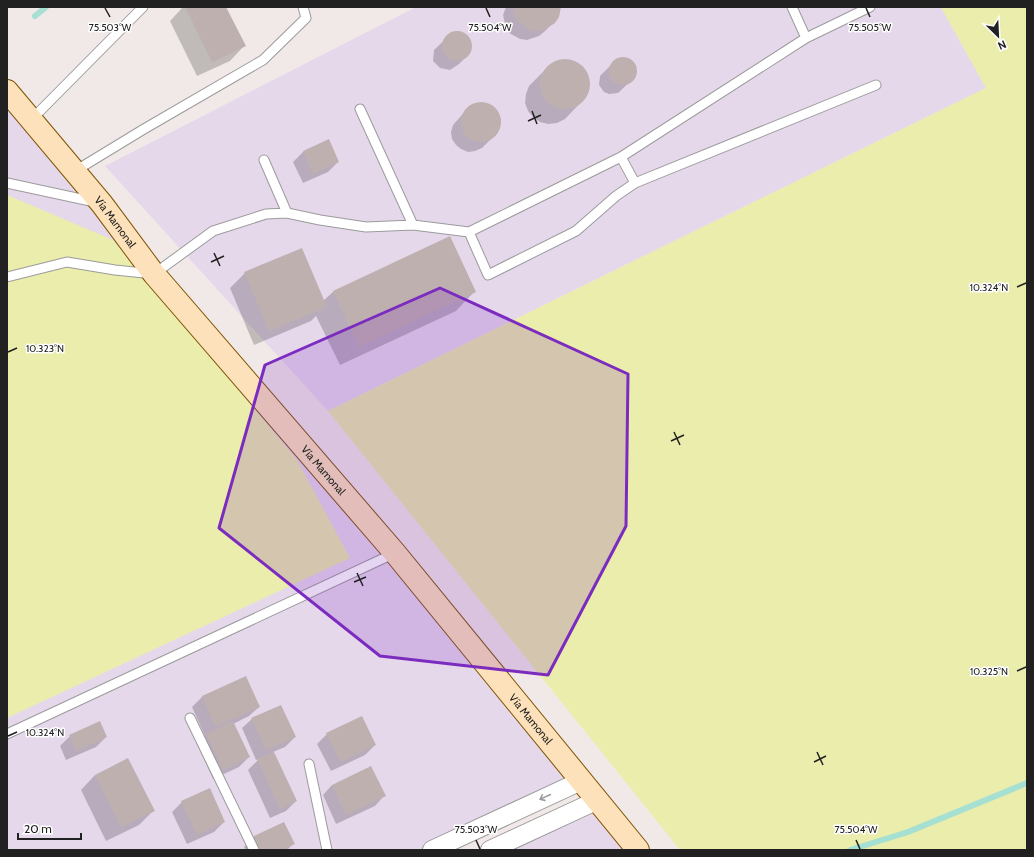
<svg xmlns="http://www.w3.org/2000/svg" width="1034" height="857" font-family="Cabin,sans-serif">
	<rect width="100%" height="100%" fill="#f1e9e7"/>
	<!-- industrial -->
	<path fill="#e6d8eb" d="M416,7h525l45,81 -658,323 -223,-245z
		M7,91l574,690 -149,69h-425z
		M597,812l31,38h-117z"/>
	<!-- grass -->
	<path fill="#eaedab" d="M941,7h86v842l-347,1 -352,-439 658,-323z
		M7,195l106,45 184,220 53,98 -343,160z"/>
	<!-- shadow -->
	<path fill="#0003" d="M183,7h42l19,39 -14,15 -33,15 -27,-55z
		M506,7h54l-6,15 -10,10 -5,4 -12,4 -7,-1 -11,-6 -3,-5 -3,-13z
		M457,31l10,4 3,4 1,10 -2,5 -10,10 -9,6 -10,-2 -7,-7 1,-11 18,-17z
		M626,58l8,5 2,9 -1,5 -17,16 -9,1 -5,-2 -5,-7 1,-9 17,-17z
		M566,60l8,1 8,5 5,7 2,8v9l-3,7 -21,22 -8,4 -9,1 -8,-2 -7,-5 -5,-6 -3,-8 1,-9 3,-8 21,-21 8,-4z
		M480,103l8,1 6,3 4,6 3,7 -1,7 -3,6 -15,15 -7,3 -7,1 -7,-3 -5,-4 -4,-6 -1,-7 2,-7 15,-17 6,-3z
		M328,140l10,22 -10,10 -25,11 -10,-21 10,-10z
		M450,237l25,54 -19,20 -116,54 -24,-49 -5,5 -57,24 -24,-57 15,-15 78,28 10,-9z
		M246,678l13,29 -10,9 -16,8 16,33 -10,10 -26,12 -16,-35 8,-8 -13,-29 10,-10z
		M252,719l43,18 -10,10 -12,5 23,49 -10,10 -16,7 -22,-48 12,-12 -4,2 -14,-32z
		M327,734l48,11 -10,10 -34,16 -14,-27z
		M70,736l36,1 -10,10 -30,13 -6,-14z
		M95,775l58,36 -14,14 -33,16 -25,-51z
		M332,785l52,11 -9,10 -39,18 -13,-29z
		M182,802l42,20 -10,10 -27,12 -15,-32z
		M284,823l9,21 -6,6h-41l-2,-3 10,-10z"/>
	<g fill="none" stroke-linecap="round" stroke-linejoin="round">
		<!-- stream -->
		<path stroke="#a6e0d3" stroke-width="6" d="M35,16l11,-9
			M850,850l58,-18 119,-49"/>
	</g>
	<!-- building -->
	<path fill="#bfb0b0" d="M185,7h41l20,39 -34,16z
		M513,7h48l-2,10 -4,6 -11,7 -7,1 -7,-1 -11,-7 -4,-6z
		M442 46a15 15 0 1 1 30 0a15 15 0 1 1-30 0Z
		M609 71a14 14 0 1 1 28 0a14 14 0 1 1-28 0Z
		M540 84a25 25 0 1 1 50 0a25 25 0 1 1-50 0Z
		M461 122a20 20 0 1 1 40 0a20 20 0 1 1-40 0Z
		M329,139l10,23 -26,12 -10,-23z
		M450,236l26,56 -117,55 -26,-56z
		M302,248l25,59 -58,24 -25,-59z
		M246,676l14,31 -45,20 -13,-31z
		M281,705l15,32 -30,13 -15,-32z
		M362,716l14,29 -35,17 -15,-29z
		M100,721l7,16 -31,14 -7,-16z
		M233,721l17,36 -27,13 -17,-36z
		M274,752l23,49 -17,8 -23,-50z
		M128,758l27,53 -34,16 -26,-52z
		M371,766l15,30 -40,19 -14,-30z
		M210,788l15,34 -28,13 -16,-34z
		M284,822l11,22 -14,6h-21l-6,-14z"/>
	<g fill="none" stroke-linecap="round" stroke-linejoin="round">
		<defs>
			<path id="lane" d="M792,7l14,31
				M360,109l53,116
				M31,120l112,-113
				M264,160l23,53
				M75,171l69,-42 119,-69 43,-42 -3,-11
				M7,183l88,19
				M635,183l241,-98
				M469,232l19,43 88,-44 40,-35 19,-13 -14,-26
				M7,277l60,-15 48,8 39,4 59,-43 53,-17 21,-1 33,7 46,7 47,-2 56,7 152,-75 185,-119 64,-31
				M190,718l64,132
				M7,734l388,-181
				M309,764l18,86"/>
			<path id="street" d="M432,850l149,-69
				M490,850l108,-50"/>
			<g id="secondary">
				<path id="s1" d="M7,91l95,113 52,70 241,279 243,297"/>
			</g>
		</defs>
		<!-- lane casing -->
		<use href="#lane" stroke="#9b9b9b" stroke-width="11"/>
		<!-- street casing -->
		<use href="#street" stroke="#9b9b9b" stroke-width="20"/>
		<!-- secondary casing -->
		<use href="#secondary" stroke="#7f5200" stroke-width="24"/>
		<!-- lane -->
		<use href="#lane" stroke="#fff" stroke-width="9"/>
		<!-- street -->
		<use href="#street" stroke="#fff" stroke-width="18"/>
		<!-- secondary -->
		<use href="#secondary" stroke="#fce1ba" stroke-width="22"/>
	</g>
	<!-- one-way arrows -->
	<defs><path id="oneway-shaft" d="M-6 0H5M1.5-3L5.5 0L1.5 3" fill="none" stroke-width="1.6" stroke-linecap="round" stroke-linejoin="round"/></defs>
	<use stroke="#9b9b9b" href="#oneway-shaft" transform="translate(545 797) rotate(155)"/>
	<!-- marked area -->
	<path fill="#7b2cbf" fill-opacity="0.2" stroke="#7b2cbf" stroke-width="3" stroke-linejoin="round" d="M440,288l188,86 -2,152 -78,149 -168,-19 -161,-128 46,-163z"/>
	<!-- ticks -->
	<path fill="none" stroke="#212121" stroke-width="1.5" d="M105,8l5,9M486,8l4,9M866,8l4,9M532,111l5,13M528,121l13,-6M214,253l6,13M211,262l13,-6M1017,287l9,-4M8,352l9,-4M674,432l6,13M671,441l13,-6M357,573l6,13M354,582l12,-5M1017,671l9,-4M8,736l9,-4M817,752l6,13M814,762l12,-6M476,840l4,9M856,840l4,9"/>
	<g text-anchor="middle" stroke-width="3" stroke-linejoin="round" paint-order="stroke">
		<!-- street labels -->
		<g font-size="11" fill="#212121" stroke="#fff">
			<text dy="4" stroke="none"><textPath href="#s1" startOffset="170">Vía Mamonal</textPath></text>
			<text dy="4" stroke="none"><textPath href="#s1" startOffset="494">Vía Mamonal</textPath></text>
			<text dy="4" stroke="none"><textPath href="#s1" startOffset="818">Vía Mamonal</textPath></text>
		</g>
	</g>
	<g font-size="10" text-anchor="middle" fill="#212121" stroke="#fff" stroke-width="3" stroke-linejoin="round" paint-order="stroke">
		<text x="110" y="31">75.503°W</text>
		<text x="490" y="31">75.504°W</text>
		<text x="870" y="31">75.505°W</text>
		<text x="989" y="291">10.324°N</text>
		<text x="45" y="352">10.323°N</text>
		<text x="989" y="675">10.325°N</text>
		<text x="45" y="736">10.324°N</text>
		<text x="476" y="833">75.503°W</text>
		<text x="856" y="833">75.504°W</text>
	</g>
	<!-- border -->
	<rect width="1034" height="857" fill="none" stroke="#212121" stroke-width="16"/>
	<!-- north arrow -->
	<g transform="translate(998 36) rotate(156)" stroke="#ffffff" stroke-width="3" paint-order="stroke">
	<path d="M0-3L7 15L0 10L-7 15Z" fill="#212121"/>
	<text y="-6" font-size="11" font-weight="bold" text-anchor="middle" fill="#212121">N</text>
	</g>
	<!-- scale -->
	<path d="M18 833v6h63v-6" fill="none" stroke="#212121" stroke-width="2"/>
	<text x="24" y="833" font-size="12" fill="#212121" stroke="#ffffff" stroke-width="3" paint-order="stroke">20 m</text>
</svg>
